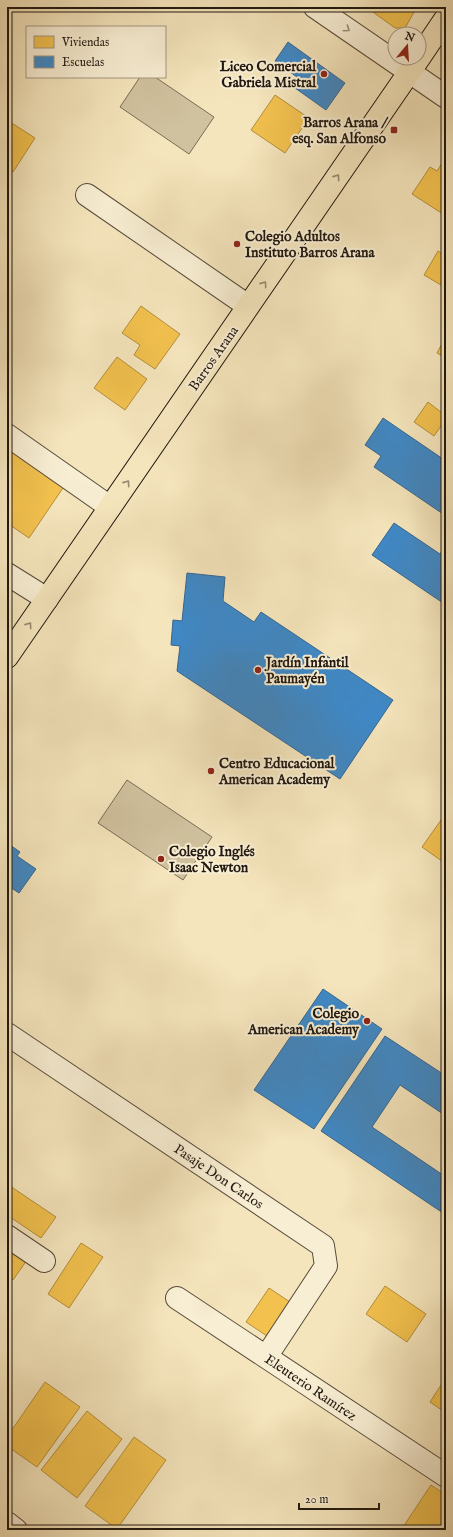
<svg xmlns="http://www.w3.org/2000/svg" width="453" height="1537" font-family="'IM FELL English',serif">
	<rect width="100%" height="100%" fill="#f5e5bc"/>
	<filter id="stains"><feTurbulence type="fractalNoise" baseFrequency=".005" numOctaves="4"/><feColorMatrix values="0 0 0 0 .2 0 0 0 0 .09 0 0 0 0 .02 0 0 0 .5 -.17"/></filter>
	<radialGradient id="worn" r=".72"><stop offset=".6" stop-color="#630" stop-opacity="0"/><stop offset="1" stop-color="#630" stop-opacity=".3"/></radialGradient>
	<!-- green -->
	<path fill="#d1c29f" stroke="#796d58" d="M140,77h15l59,40 -25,37 -69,-47z
		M127,780l85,57 -29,43 -85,-57z"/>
	<!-- homes -->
	<path fill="#f2c14e" stroke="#b38e3b" d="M366,7h51l-12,21h-10z
		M275,95l34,23 -24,35 -34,-23z
		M7,120l28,18 -22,34 -6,-4z
		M446,157v53l-3,4 -31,-20 18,-27 7,4z
		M438,251l6,4 2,-3v36l-22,-13z
		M141,306l39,28 -25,35 -21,-14 6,-10 -18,-12z
		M446,336v22l-9,-5z
		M117,357l30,22 -22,31 -31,-22z
		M428,402l18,14v3l-12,17 -20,-14z
		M10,449l55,36 -36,53 -22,-15v-69z
		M446,813v51l-24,-17z
		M7,1184l49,33 -15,21 -34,-23z
		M81,1243l22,14 -34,51 -21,-14z
		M7,1246l20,14 -14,20 -6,-4z
		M385,1286l41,28 -19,28 -41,-28z
		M269,1288l24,16 -23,34 -24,-16z
		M45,1382l35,25 -43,60 -30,-21v-9z
		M443,1382l3,2v29l-16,-11z
		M87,1411l35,28 -45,59 -36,-28z
		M134,1437l32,23 -49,69 -32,-23z
		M431,1485l15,10v35h-45z"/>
	<!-- schools -->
	<path fill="#3f88c5" stroke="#36668f" d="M288,42l57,41 -19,27 -31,-22 6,-8 -26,-19z
		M383,418l63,43v55l-72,-49 7,-11 -16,-11z
		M394,523l46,31 6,-8v59l-74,-50z
		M187,573l38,4 -2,24 31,21 7,-10 132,88 -53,79 -163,-108 3,-25 -9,-1 2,-25 9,1z
		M7,843l13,9 -3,4 19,13 -17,24 -12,-8z
		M323,989l59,40 -68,100 -60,-39z
		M385,1036l61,40v40l-46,-31 -28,42 74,50v38l-125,-84z"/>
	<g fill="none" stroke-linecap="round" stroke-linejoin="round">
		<defs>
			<path id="minor" d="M315,7l131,90
				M87,195l161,111
				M7,435l103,72
				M7,574l40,25
				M7,1034l316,212 3,20 -60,91
				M7,1236l37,25
				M177,1298l269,178
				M7,1523l9,7"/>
			<path id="major" d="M419,58l27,-40
				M7,657l412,-599"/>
		</defs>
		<!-- minor casing -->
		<use href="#minor" stroke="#564b3b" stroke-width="24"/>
		<!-- major casing -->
		<use href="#major" stroke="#211810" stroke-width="24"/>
		<!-- minor -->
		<use href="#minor" stroke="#f8eed3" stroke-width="22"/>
		<!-- major -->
		<use href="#major" stroke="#f5e5bc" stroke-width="22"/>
	</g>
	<!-- one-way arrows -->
	<defs><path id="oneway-chevron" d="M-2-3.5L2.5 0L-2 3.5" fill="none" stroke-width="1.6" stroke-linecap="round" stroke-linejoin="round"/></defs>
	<use stroke="#978e7b" href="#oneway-chevron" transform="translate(347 29) rotate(35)"/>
	<g stroke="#96896f">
		<use href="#oneway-chevron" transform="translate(337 177) rotate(-55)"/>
		<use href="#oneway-chevron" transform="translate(264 284) rotate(-55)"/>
		<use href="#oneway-chevron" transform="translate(127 483) rotate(-55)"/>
		<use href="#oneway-chevron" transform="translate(29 625) rotate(-55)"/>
	</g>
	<!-- markers -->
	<g fill="#8f2418" stroke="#f8eed3" stroke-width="1.5">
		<circle cx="324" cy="74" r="4"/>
		<rect x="390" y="126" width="8" height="8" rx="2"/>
		<circle cx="237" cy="244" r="4"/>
		<circle cx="258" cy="670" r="4"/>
		<circle cx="211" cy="771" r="4"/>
		<circle cx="161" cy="859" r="4"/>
		<circle cx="367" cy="1021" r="4"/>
	</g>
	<g text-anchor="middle" stroke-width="4" stroke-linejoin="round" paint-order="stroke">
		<!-- poi labels -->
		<g font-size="14" font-weight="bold" fill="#211810" stroke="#f8eed3" text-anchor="start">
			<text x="316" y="71" text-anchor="end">Liceo Comercial<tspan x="316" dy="16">Gabriela Mistral</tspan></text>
			<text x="386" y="127" text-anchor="end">Barros Arana /<tspan x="386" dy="16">esq. San Alfonso</tspan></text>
			<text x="245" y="241">Colegio Adultos<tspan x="245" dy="16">Instituto Barros Arana</tspan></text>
			<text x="266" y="667">Jardín Infantil<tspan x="266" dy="16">Paumayén</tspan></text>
			<text x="219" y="768">Centro Educacional<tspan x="219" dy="16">American Academy</tspan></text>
			<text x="169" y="856">Colegio Inglés<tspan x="169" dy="16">Isaac Newton</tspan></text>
			<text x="359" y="1018" text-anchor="end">Colegio<tspan x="359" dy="16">American Academy</tspan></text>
		</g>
		<!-- street labels -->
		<g font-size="14" fill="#211810" stroke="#f8eed3">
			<text transform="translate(213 358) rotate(-55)" y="5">Barros Arana</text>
			<text transform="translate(219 1176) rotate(34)" y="5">Pasaje Don Carlos</text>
			<text transform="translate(311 1387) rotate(34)" y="5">Eleuterio Ramírez</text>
		</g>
	</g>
	<!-- margin -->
	<rect width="453" height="1537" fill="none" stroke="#f5e5bc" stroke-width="24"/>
	<rect x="8" y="8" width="437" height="1521" fill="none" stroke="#211810" stroke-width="2"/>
	<rect x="12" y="12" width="429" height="1513" fill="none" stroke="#211810"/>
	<!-- legend -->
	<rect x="26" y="26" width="140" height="52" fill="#f8eed3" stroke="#a29885"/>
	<rect x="34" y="36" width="20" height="12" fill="#f2c14e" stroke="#a29885"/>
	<text x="62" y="46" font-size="12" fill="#211810">Viviendas</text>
	<rect x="34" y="56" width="20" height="12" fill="#3f88c5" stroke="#a29885"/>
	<text x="62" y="66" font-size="12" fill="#211810">Escuelas</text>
	<!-- north arrow -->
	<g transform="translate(407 46) rotate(18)"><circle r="19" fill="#f8eed3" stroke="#a29885"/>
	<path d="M0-3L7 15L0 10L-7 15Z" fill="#8f2418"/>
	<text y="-6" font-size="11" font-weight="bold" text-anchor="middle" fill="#211810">N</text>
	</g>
	<!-- scale -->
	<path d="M299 1503v6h80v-6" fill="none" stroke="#211810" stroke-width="2"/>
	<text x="305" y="1503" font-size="12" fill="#211810" stroke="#f8eed3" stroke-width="3" paint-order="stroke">20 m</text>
	<rect width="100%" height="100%" filter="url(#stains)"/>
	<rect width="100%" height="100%" fill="url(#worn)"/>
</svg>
